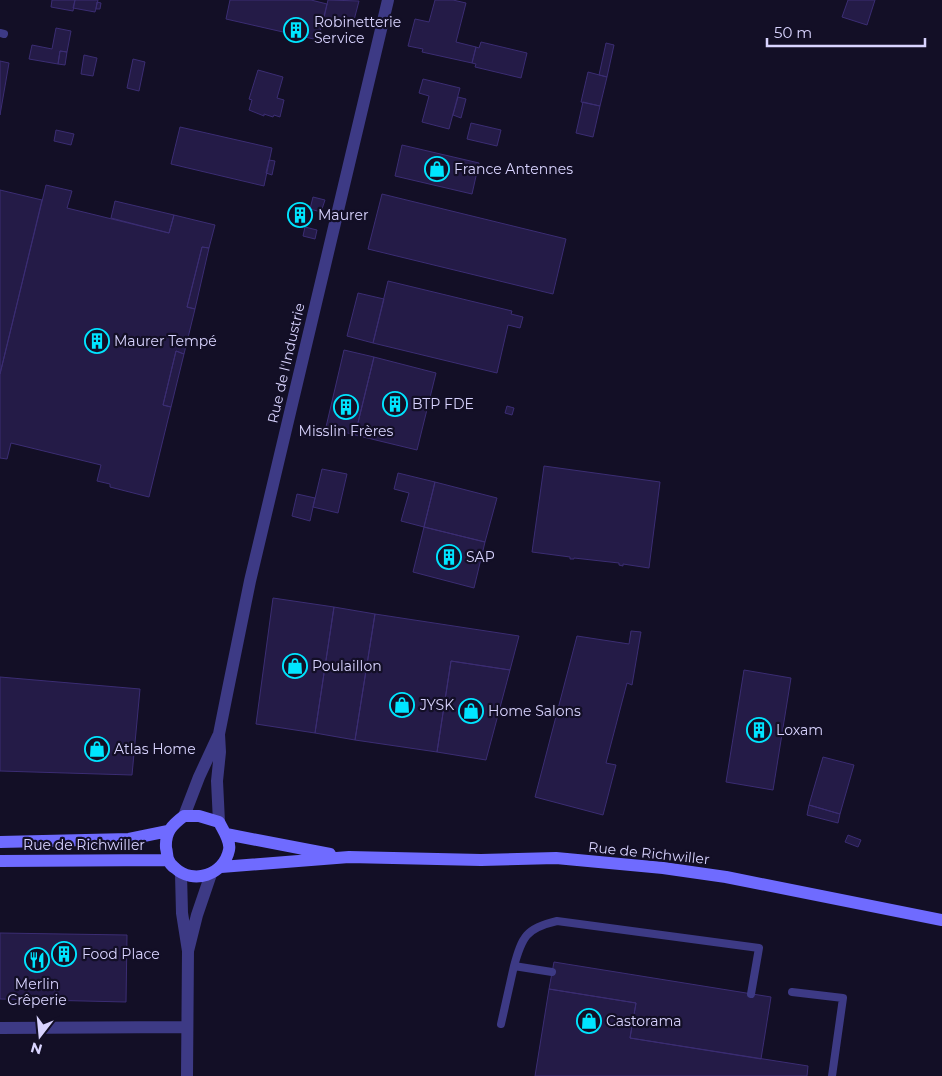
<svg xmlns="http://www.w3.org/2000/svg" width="942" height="1076" font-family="Montserrat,sans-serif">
	<rect width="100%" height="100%" fill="#130f26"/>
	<!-- building -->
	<path fill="#241b47" stroke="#3b2d73" d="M52,0h23l-2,11 -22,-4z
		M75,0h23l-3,12 -22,-4z
		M230,0h81l16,4 -9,36 -92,-21z
		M328,0l31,1 -6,23 -29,-6z
		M435,0h18l13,3 -10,39 20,5 -4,16 -50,-11 1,-3 -15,-3 7,-27 14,3z
		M848,0h27l-8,25 -25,-8z
		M97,2l4,1 -1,6h-4z
		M56,28l15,3 -4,21 -7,-1 -2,13 -29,-5 3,-14 20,4z
		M481,42l46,11 -6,25 -46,-11 1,-3 -4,-1 4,-16 3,1z
		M606,43l8,2 -7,32 -8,-2z
		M60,51l7,1 -2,13 -7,-1z
		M84,55l13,3 -4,18 -12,-2z
		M133,59l12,3 -6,29 -12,-3z
		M0,61l9,2 -9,52z
		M258,70l25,7 -6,21 7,2 -4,17 -6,-2 -1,2 -9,-3v2l-15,-6 3,-10 -3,-1z
		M588,72l19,5 -7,29 -19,-4z
		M423,79l37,9 -11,41 -27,-7 7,-26 -10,-3z
		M458,97l8,2 -5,19 -8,-3z
		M583,102l17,4 -7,31 -17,-4z
		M471,123l30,7 -4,16 -30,-7z
		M180,127l92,21 -8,38 -93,-22z
		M56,130l18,4 -3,11 -17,-4z
		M402,145l77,18 -7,31 -77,-18z
		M269,160l6,1 -3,14 -6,-2z
		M46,185l26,6 -5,17 102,25 5,-18 41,10 -6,23 -7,-1 -15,60 8,2 -11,45 -8,-3 -13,54 8,2 -22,90 -39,-10v-3l-13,-3 4,-16 -90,-22 -4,16 -7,-1v-84z
		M0,190l42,10 -42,174z
		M382,194l184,45 -13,55 -185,-45z
		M313,197l12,3 -4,12 -11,-3z
		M115,201l59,14 -5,18 -58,-15z
		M291,207l21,5 -2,11 -22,-5z
		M305,227l12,3 -2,9 -12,-3z
		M202,247l7,1 -14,61 -8,-2z
		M388,281l124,30 -1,3 12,3 -3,11 -12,-3 -11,48 -124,-30z
		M358,293l26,6 -11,44 -26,-7z
		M344,350l30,7 -19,78 -29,-8z
		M176,351l8,3 -13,53 -8,-2z
		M374,357l62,16 -19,77 -62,-15z
		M507,406l7,2 -2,7 -7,-2z
		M544,466l116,16 -11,86 -26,-4v2l-4,-1v-2l-45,-5v1h-4v-2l-38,-5z
		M322,469l25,5 -9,39 -25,-6z
		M398,473l37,9 -11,45 -23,-6 8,-28 -15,-4z
		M435,482l62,16 -12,44 -61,-15z
		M297,494l18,4 -5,23 -18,-5z
		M424,527l61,15 -11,46 -61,-16z
		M273,598l61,9 -19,126 -59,-9z
		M334,607l41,7 -20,126 -40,-7z
		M375,614l144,22 -9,34 -59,-9 -14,91 -82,-12z
		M631,631l10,1 -9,53 -5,-2 -21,80 10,2 -13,50 -68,-18 42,-161 52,8z
		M451,661l59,9 -24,90 -49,-8z
		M744,670l47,8 -18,112 -47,-8z
		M0,677l140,12 -8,86 -132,-4z
		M823,757l31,8 -14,49 -31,-9z
		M809,805l31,9 -2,9 -31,-8z
		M848,835l13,5 -3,7 -13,-5z
		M0,933l127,2 -1,67 -126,-3z
		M554,962l217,35 -10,62 -131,-21 6,-35 -87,-14z
		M549,989l87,14 -6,35 178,28 -1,10h-272z"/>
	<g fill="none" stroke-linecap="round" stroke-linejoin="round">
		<!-- service -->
		<path stroke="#3d3a85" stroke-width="8" d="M0,33l4,1
			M552,972l-38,-6c8,-29 12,-38 43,-45l202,27 -8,46
			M792,992l51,6 -11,78
			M501,1024l13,-58"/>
		<!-- minor -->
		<path stroke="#3d3a85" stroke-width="12" d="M184,816l15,-39 19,-41
			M219,822l-2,-41 3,-29 -1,-18 8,-40 23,-113 138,-581
			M181,874l1,39 6,38 9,-36 14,-41
			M0,1028l187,-1
			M187,1076l1,-125"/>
		<!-- secondary -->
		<path stroke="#6f6bff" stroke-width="12" d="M184,816h15l20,6c4,8 12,19 10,28 -5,25 -36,35 -54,18 -3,-2 -6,-6 -7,-9 -1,-3 -1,-8 -2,-11 -1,-16 6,-23 18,-32z
			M226,834l104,20
			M0,842l129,-3 39,-8
			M0,861l168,-1
			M221,867l128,-10 132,3 75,-2 107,10 63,9 216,43"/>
	</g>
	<!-- icons -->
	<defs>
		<symbol id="building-ring" viewBox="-11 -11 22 22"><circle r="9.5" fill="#130f26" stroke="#00e5ff" stroke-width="1.5"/><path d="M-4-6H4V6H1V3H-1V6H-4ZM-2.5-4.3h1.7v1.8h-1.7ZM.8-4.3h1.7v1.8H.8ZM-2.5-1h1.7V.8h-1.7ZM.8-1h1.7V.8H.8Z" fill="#00e5ff"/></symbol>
		<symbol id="shop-ring" viewBox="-11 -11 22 22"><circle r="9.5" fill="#130f26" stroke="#00e5ff" stroke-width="1.5"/><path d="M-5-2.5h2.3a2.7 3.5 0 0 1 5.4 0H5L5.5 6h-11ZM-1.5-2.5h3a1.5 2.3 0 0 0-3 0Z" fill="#00e5ff"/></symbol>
		<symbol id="restaurant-ring" viewBox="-11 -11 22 22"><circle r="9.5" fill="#130f26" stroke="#00e5ff" stroke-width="1.5"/><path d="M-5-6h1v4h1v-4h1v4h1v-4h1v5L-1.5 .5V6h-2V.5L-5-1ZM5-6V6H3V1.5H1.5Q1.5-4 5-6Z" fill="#00e5ff"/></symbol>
	</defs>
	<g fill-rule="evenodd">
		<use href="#building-ring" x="282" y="16" width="28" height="28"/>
		<use href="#shop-ring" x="423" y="155" width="28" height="28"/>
		<use href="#building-ring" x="286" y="201" width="28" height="28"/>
		<use href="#building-ring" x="83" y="327" width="28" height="28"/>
		<use href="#building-ring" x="381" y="390" width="28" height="28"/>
		<use href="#building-ring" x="332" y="393" width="28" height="28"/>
		<use href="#building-ring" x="435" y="543" width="28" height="28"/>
		<use href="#shop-ring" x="281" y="652" width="28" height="28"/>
		<use href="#shop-ring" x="388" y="691" width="28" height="28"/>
		<use href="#shop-ring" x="457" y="697" width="28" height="28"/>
		<use href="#building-ring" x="745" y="716" width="28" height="28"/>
		<use href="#shop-ring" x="83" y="735" width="28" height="28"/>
		<use href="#building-ring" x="50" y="940" width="28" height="28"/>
		<use href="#restaurant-ring" x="23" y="946" width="28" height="28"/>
		<use href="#shop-ring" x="575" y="1007" width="28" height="28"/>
	</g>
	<g text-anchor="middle" stroke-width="4.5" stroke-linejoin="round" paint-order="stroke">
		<!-- poi labels -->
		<g font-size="14" fill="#d9d4ff" stroke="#130f26" text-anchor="start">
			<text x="314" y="27">Robinetterie<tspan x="314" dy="16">Service</tspan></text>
			<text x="454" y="174">France Antennes</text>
			<text x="318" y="220">Maurer</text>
			<text x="114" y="346">Maurer Tempé</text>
			<text x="412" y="409">BTP FDE</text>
			<text x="346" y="436" text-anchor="middle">Misslin Frères</text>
			<text x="466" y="562">SAP</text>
			<text x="312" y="671">Poulaillon</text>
			<text x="420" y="710">JYSK</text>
			<text x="488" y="716">Home Salons</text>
			<text x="776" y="735">Loxam</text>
			<text x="114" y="754">Atlas Home</text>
			<text x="82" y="959">Food Place</text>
			<text x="37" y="989" text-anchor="middle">Merlin<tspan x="37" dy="16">Crêperie</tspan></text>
			<text x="606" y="1026">Castorama</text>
		</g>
		<!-- street labels -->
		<g font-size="14" fill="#d9d4ff" stroke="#130f26">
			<text transform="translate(286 363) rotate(-77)" y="5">Rue de l'Industrie</text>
			<text x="84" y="850">Rue de Richwiller</text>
			<text transform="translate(649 853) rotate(6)" y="5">Rue de Richwiller</text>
		</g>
	</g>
	<!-- north arrow -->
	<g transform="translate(40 1036) rotate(196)" stroke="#130f26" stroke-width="4" paint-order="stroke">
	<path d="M0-4L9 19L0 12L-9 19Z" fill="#d9d4ff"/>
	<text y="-8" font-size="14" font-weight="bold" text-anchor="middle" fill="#d9d4ff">N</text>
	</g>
	<!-- scale -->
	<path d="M767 38v8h158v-8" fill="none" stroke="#d9d4ff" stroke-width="2.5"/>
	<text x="774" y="38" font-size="15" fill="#d9d4ff" stroke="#130f26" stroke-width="4" paint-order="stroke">50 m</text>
</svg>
